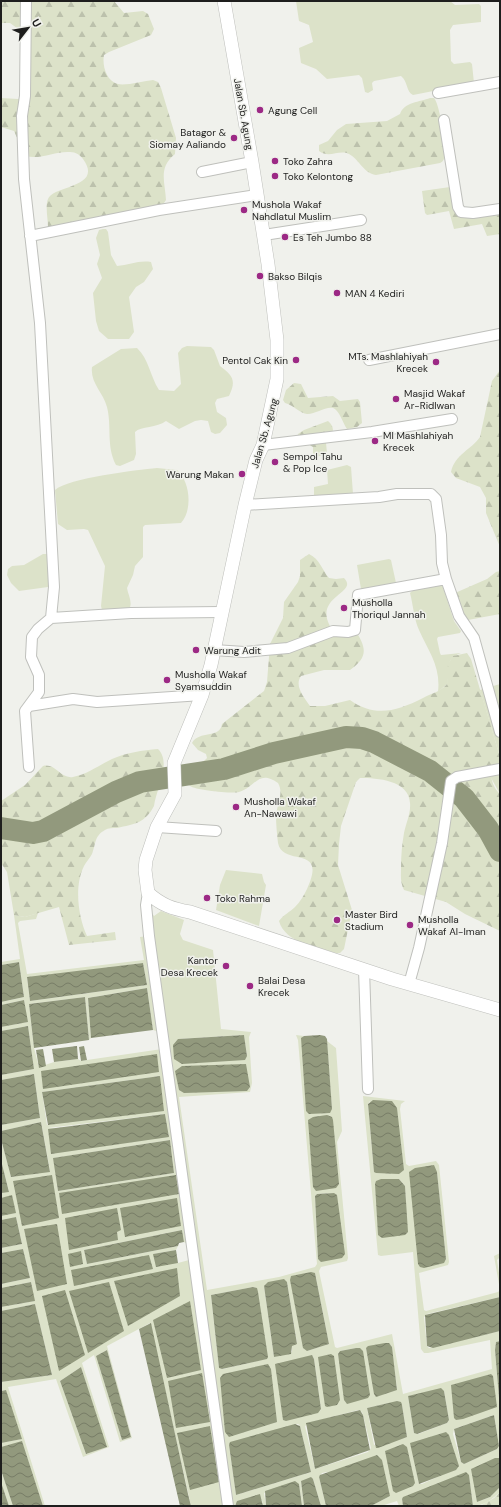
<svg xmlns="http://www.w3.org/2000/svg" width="501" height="1507" font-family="'DM Sans',sans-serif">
	<defs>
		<pattern id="forest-firs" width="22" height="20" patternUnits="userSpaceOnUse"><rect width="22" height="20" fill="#dce2c9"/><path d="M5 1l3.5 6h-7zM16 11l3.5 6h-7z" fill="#bcc1ac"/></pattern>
		<pattern id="water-waves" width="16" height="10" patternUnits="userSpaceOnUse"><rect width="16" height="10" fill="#92997d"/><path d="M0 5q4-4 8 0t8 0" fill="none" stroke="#777c66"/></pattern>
	</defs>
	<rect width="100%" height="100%" fill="#f0f1ec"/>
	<!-- grass -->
	<path fill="#dce2c9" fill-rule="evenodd" d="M296,1h154l5,4 24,-1 2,2v16l-28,3 -3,5 1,31 3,3 16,-2 2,2 2,19 -61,12c-7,-3 -5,-14 -12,-19l-27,5 -2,2 1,7 -5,3 -3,-1 -3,-14 -3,-3 -32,4 -11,-10 -15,-6 -2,-15 14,-6 -4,-17 -10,-4z
		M103,229h3l2,3 3,23 6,11c12,-1 22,-6 34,-4l2,7 -9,13 -8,5 -7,10 5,35 -5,7h-21l-9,-8 -3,-10 -3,-28 9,-15 -5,-14 3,-9 -4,-17 3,-8z
		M187,346l24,1 3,3 6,16c12,9 17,14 9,30l-12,3 -2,4 2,9 9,6 1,7 -7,8 -5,1 -4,-2 -3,-11 -7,-1 -6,1 -16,8 -13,-8c-9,7 -25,5 -31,11l1,22 -2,6 -14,6 -4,-1c-10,-19 -4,-38 -9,-58 -4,-15 -17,-24 -15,-40l29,-18 16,-1c12,11 13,28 22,42l15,1 7,-7 -3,-31 4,-5z
		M347,465l4,2 2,27 -37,2 -2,-1v-8l14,-3 -1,-14z
		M157,468l20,2c13,11 16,40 4,53l-36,2 -2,2v30l-8,9 -2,9 -6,13c1,7 7,16 1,22l-23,1 -3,-1 -1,-4 4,-40 -17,-36 -4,-1 -17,1 -9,-6 -3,-34c13,-12 82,-20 102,-22z
		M43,554h4l1,2v31l-29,4 -8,-8 -4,-8 1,-6 4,-3 12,-1z
		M389,559l2,1 5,23 -35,6 -4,-24z
		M438,583h2l3,4 11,34 7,10 -1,2 -22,4 -1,2 3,14 1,2 20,-2c-18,7 -10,16 -14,31l-9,8c3,-25 -9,-40 -19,-62 -5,-11 -6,-26 -9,-37l2,-2z
		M500,684v73l-20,-67z
		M500,759v35l-10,-18 2,-9z
		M226,870l36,4 2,8 2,3 -7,41 -43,-16 4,-25z
		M146,905l8,11 7,-5 23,9 -4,14 3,6 30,10 8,79 30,3 -2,5 3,46 -2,9 -71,5 28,193 72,-13 36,-10 2,-3 -19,-224 -2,-5 8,1 -2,1 30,74 -5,-70 9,7 6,83 -5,11 11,116 -1,3 -26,6 -2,4 16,76 2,1 55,-14 11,60 89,-25 -2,-29 -62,13h-4l-3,-4 -8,-97 -32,4 -3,-1 -15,-159 42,5 -4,3 -1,5 6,55 3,2 27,-5 3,4 10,97 -1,3 -29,8 5,37 2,1 72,-19 2,-2 -6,-34 6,-3v4l-3,3 3,19v18l-73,17 -3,3 3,29 2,2 71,-17v10l-4,1 -1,8 5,60v51l-1,-3 -22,44 13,-5 10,-10v5c-8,7 -16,14 -27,14l-4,-30 -67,23 1,7h-4l-2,-5 -16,5h-10l19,-10 -63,-24 -5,1 -3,4 7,29h-5l-8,-27 -12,3 3,24h-2l-3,-22 -35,9 2,13h-3l-1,-6 -27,4v2h-44l-41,-183 -43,23 25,92 -12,4 -26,-87 -12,8 27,84 -26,10 -27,-78 -48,8 37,119h-2l-21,-64 -21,5v-4l20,-4 -16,-49 -4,1v-9l51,-7 -17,-71 -34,7v-4l33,-6 -3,-19 -30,6v-4l29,-6 -7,-29 -22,4v-5l21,-4 -6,-27 -15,3v-4l14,-3 -3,-17 -11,2v-5l8,-2 -8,-31v-21l10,38 39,-6 -9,-49 -40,9v-6l39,-7 -6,-44 -33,6v-5l33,-6 -6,-43 -27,5v-4l26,-5 -3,-22 -23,5v-3l23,-5 -5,-35 -18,3v-3l19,-3 -6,-44 11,2 13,-4 -2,6 -16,2 -2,2 9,51 117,-14 -4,-23 8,-1zM143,963l4,22 -117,16 -3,-23zM147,988l6,42 6,2 3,17 -75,11 -6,1 -3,-2 -24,3 -15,5 -5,-19 -5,-44 56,-7 4,43 2,-2 -3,-40zM244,1035l3,21 -69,-17zM160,1076l-113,49 -5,-33zM370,1101l4,71 -6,-68zM165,1114l4,23 -121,-9zM170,1140l4,33 -116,18 -4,-33zM415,1168l22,4 9,89zM381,1179h18l6,7 2,48zM334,1193l9,63 -22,5 -3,-2 -3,-63 2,-2zM182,1230l2,12 3,2 2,16 -11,3 -25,-9 23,-4 2,-4 -91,18 -3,-14zM315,1273l14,71 -22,7zM287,1282l10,61 -5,2v7l-18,5 -10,-71zM253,1287l3,1 10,71 -43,10 -4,-1 -8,-73zM391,1345l6,43 -22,8 -9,-48zM356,1348l-10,55 -8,-49 2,-3zM107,1350l24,87 -9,3 -26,-84zM312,1355l2,4 7,50 -1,2zM81,1367l25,80 -20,7 -26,-73zM444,1391l5,29 -2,3 -29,11 -4,-1 -6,-37zM389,1403l13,2 5,32 -33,8 -7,-37zM358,1410l4,2 1,3 8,33 -3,4 -53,17 -10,-43 4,-3zM494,1415l5,31 -2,3 -33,15 -3,-2 -8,-28 1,-5zM298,1424l2,2 11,46 -75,23 -7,-50zM411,1443l46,25 -35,16h-3z
		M1,1470l12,36h-4l-8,-24z"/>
	<!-- forest -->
	<path fill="url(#forest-firs)" d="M1,1h113l10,12 19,-2 5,3 6,15 -3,6 -42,17 -5,3c-2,10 2,26 14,29 7,2 26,-3 35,-4l5,2 3,6 15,50 -1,16c-17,14 -10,27 -9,46l-4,6 -108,25 -6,-4c0,-8 -3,-21 0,-28 5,-14 56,-11 35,-40 -3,-4 -7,-7 -13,-7 -15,-1 -29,8 -45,4l-11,-25 -13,-4v-29l17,1 7,-3v-62l-15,-11h-9z
		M430,98h4c6,6 13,53 10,61 -1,2 -2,3 -4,4l-64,12c-13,-2 -16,-15 -27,-21 -10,-5 -20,5 -30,-3v-6l9,-4 9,-11 9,-6 41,-3 13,-7c4,-12 20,-12 30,-16z
		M450,187l6,24h44v23l-13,2 -5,-12 -28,5 -5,-18 -22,4 -2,-2 -3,-22z
		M500,370v177l-14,-34v-15l-6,-11 -24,-9 -5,-6c4,-18 20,-22 29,-35l12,-56z
		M294,383l7,1 7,14 25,-2 7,5 18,-2 2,3 2,21 -5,4 -10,2c-4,-6 -6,-14 -11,-19 -6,-7 -21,5 -29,4 -6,0 -14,-9 -22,-11l-2,-3 3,-10z
		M328,421c9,8 4,14 -2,22l1,10 -10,4 -4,-4v-6l-16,-9 1,-4 6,-4z
		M309,554c11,5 13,16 20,24l7,1 8,-1c16,16 -35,18 -11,53l22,-1c11,17 14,27 -5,40h-26l-23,6c-7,10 3,21 9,30h15l25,-6c25,18 47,11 73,-2 9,-5 17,-6 24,-14l1,-20 5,-8 14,-3 4,6 29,98v4l-8,6c-2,10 0,19 8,27v137l-35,-17 -19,-12 -42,-12c-4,-8 -3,-14 -3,-23 0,-11 1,-23 3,-34 2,-10 7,-20 6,-30 -1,-23 -33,-25 -50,-25l-4,4 -15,44 -2,18 -1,21 14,45 -8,39 -4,4h-4c-19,-6 -51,-10 -57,-32 4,-6 11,-9 16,-14 5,-5 9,-12 12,-18 21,-46 -24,-21 -29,-46 -1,-8 -2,-19 -2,-27 1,-12 8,-23 2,-33 -20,-14 -22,4 -39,9 -6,2 -44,-2 -49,-6 -4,-4 -6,-8 -7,-14 7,-7 18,-7 24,-14l-1,-4 -8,-4 -6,-7c7,-13 28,-4 30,-19l42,-33 3,-9 3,-38 13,-26 1,-16 14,-20 2,-6v-16z
		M500,571v43l-32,6 -4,-2 -9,-25 32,-14 9,-7z
		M158,749c14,14 -2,40 -4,57 -9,17 -19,18 -37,22 -4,0 -9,0 -12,2 -11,6 -9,14 -13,24 -2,4 -6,8 -8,12 -10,20 -6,50 3,70l28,-4 1,8 -47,5 -10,-38 -34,10 -11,-2 -7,-43 -6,-9v-62l24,-16 18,-19c13,-3 17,13 30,11 15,-3 26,-12 39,-18 13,-6 31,-9 46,-10z
		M500,1492v14h-20l14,-8z"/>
	<!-- water -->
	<path fill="url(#water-waves)" d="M19,962l5,35 -23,5v-37z
		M143,963l4,22 -117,16 -3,-24z
		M147,988l6,42 -62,8 -3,-40z
		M85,997l4,43 -55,8 -5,-44z
		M24,1000l4,22 -27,5v-22z
		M28,1026l6,43 -33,6v-44z
		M244,1035l3,21 -2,4 -63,4 -8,-5 -1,-14 5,-6z
		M320,1035l5,1 2,3 5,70 -2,4 -21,1 -3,-3 -5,-73 3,-2z
		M77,1046l1,13 -24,3 -2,-13z
		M84,1046l3,14 -6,1 -2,-14z
		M43,1049l3,17 -7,2 -3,-18z
		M157,1054l2,18 -116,17 -2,-18z
		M246,1064l4,23 -3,4 -63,2 -5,-3 -4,-19 7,-5z
		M34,1074l6,44 -39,7v-45z
		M160,1076l4,35 -116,14 -6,-33z
		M373,1100l19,1 5,7 7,62 -5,4 -23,-1 -2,-1 -6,-68z
		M165,1114l4,23 -118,17 -3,-25z
		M327,1115l5,2 1,3 6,64 -3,4 -20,3 -3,-4 -5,-67 5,-3z
		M41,1122l9,50 -39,5 -10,-38v-8z
		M170,1140l4,33 -116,18 -5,-33z
		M1,1160l8,32 -8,1z
		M434,1165l3,7 9,87 -2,4 -20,5 -4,-1 -2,-3 -9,-92 6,-4z
		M52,1175l7,43 -37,8 -9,-45z
		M176,1175l3,19 -117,20 -3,-21z
		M381,1179h18l6,7 3,46 -3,3 -23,3 -4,-3 -3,-51 1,-3z
		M334,1193l3,2 8,59 -3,4 -21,4 -3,-3 -3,-63 2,-2z
		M12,1195l4,18 -15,3v-18z
		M177,1198l4,28 -56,11 -5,-29z
		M117,1208l4,22 -4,2 1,8 -49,10 -4,-32z
		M16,1217l6,27 -21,4v-28z
		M57,1224l10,60 -30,7 -13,-62z
		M182,1230l2,12 -5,1 -1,3 -91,18 -3,-14z
		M23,1249l7,29 -29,6v-31z
		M176,1250l2,13 -22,4 -3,-13z
		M81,1251l2,13 -13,3 -2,-13z
		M149,1255l4,14 -79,17 -3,-16z
		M177,1268l3,28 -52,30 -14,-45z
		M311,1272l4,1 14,71 -22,7 -4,-3 -13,-68 1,-4z
		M284,1279l3,3 10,62 -5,2 -1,8 -17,3 -10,-71 4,-4z
		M31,1282l4,19 -34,6v-19z
		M109,1282l15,49 -36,22 -19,-62z
		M253,1287l4,1 1,4 10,65 -1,2 -45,10 -3,-1 -8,-73z
		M65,1290l20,65 -26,16 -17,-75z
		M500,1297v34l-67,17 -6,-2 -2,-31z
		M190,1301l11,69 -34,8 -14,-58z
		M35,1304l17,71 -51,7v-71z
		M151,1323l37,171 3,12h-11l-41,-177z
		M500,1341v69l-5,-60 1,-8z
		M385,1343h4l3,4 5,43 -21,7 -2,-3 -8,-46 2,-2z
		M356,1348h4l3,3 7,44 -2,3 -21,6 -3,-4 -6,-46 2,-3z
		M107,1350l24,87 -9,3 -26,-84z
		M331,1354l3,2 6,44 -3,5 -10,2 -2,-1 -7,-49z
		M312,1355l2,4 7,50 -3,4 -32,8 -3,-1 -8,-56z
		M268,1364l3,5 6,53 -48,15 -4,-5 -5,-54 3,-4z
		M81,1367l26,80 -21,7 -26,-73z
		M202,1373l8,49 -34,6 -8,-47z
		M491,1374l2,2 4,31 -34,12 -7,1 -2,-2 -3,-33z
		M441,1388l3,3 5,29 -2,3 -30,11 -3,-1 -6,-37z
		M6,1390l16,49 -21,4v-52z
		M397,1401l4,1 1,3 5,32 -29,11h-2l-9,-40z
		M360,1410l3,5 7,35 -55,19 -9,-46z
		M494,1415l5,31 -2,3 -33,15 -3,-2 -7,-33z
		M295,1424l5,2 11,46 -75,23 -7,-50 1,-3z
		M210,1426l9,56 -29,8 -13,-57z
		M446,1432l3,3 10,31 -3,4 -37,14 -9,-41z
		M22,1441l21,65h-30l-12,-36v-23z
		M403,1444l4,3 8,36 -2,3 -17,7 -3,-2 -8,-40z
		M377,1455l5,5 8,36 -19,10h-45l-7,-29 1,-2z
		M495,1458h4l1,3v26l-10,10 -13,5 -6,-33z
		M466,1472l3,3 4,31h-70l-1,-7 1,-2z
		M311,1477l2,2 8,27h-17l-3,-25z
		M295,1481l4,3 3,22h-36l-1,-15z
		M1,1482l8,24h-8z
		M260,1494l3,12h-28l2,-5z"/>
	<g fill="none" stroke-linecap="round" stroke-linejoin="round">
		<!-- river -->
		<path stroke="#92997d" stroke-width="22" d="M1,828l32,5 10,-2 73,-39 24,-10 84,-13 50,-16 72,-16 16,1 12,4 56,29 34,27 24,31 12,22"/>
		<defs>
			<path id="minor" d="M26,1l-1,95 -3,20 2,63 16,144 14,264 -3,31 -13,11 -6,8 -1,20 8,18v17l-14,19 4,56
				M438,93l62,-11
				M444,120l14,87 3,5 12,1 27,-4
				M202,172l50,-10
				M264,235l97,-15
				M30,236l129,-26 98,-15
				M369,360l131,-26
				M263,445l109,-13 80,-13
				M245,505l134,-8 18,-3h34l5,5 5,36 1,28 4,16 13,37 15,22 26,94
				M51,618l80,-5 90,-1
				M214,650l30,2 44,-4 45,-17 15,1 7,-2 3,-35 88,-16
				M29,706l44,-7 24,3 105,-7
				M157,827l59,4
				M148,893l-2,12 3,31 79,570
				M364,969l4,120
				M409,984l10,-36 23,-105 9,-62 6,-4 43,-8"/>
			<path id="tertiary" d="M224,1l28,161 16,102 9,76v39l-14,66 -7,15 -11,45 -34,160 -9,30 -28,68 1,31 -18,33 -11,33 -1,10 3,23c13,12 25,16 42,19l202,67 108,31"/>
		</defs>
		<!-- minor casing -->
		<use href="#minor" stroke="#bfc0bc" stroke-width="12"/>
		<!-- tertiary casing -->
		<use href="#tertiary" stroke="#bfc0bc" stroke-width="14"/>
		<!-- minor -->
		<use href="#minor" stroke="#fff" stroke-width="10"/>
		<!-- tertiary -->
		<use href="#tertiary" stroke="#fff" stroke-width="13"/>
	</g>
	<!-- markers -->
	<g fill="#9c2985" stroke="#f0f1ec" stroke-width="1.5">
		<circle cx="260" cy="110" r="4"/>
		<circle cx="234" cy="138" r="4"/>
		<circle cx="275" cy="161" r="4"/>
		<circle cx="275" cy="176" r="4"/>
		<circle cx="244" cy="210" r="4"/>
		<circle cx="285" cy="237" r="4"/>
		<circle cx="260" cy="276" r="4"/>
		<circle cx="337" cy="293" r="4"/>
		<circle cx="296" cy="360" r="4"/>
		<circle cx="436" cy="362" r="4"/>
		<circle cx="396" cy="399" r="4"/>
		<circle cx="375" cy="441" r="4"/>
		<circle cx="275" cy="462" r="4"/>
		<circle cx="242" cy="474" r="4"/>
		<circle cx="344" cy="608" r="4"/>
		<circle cx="196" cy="650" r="4"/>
		<circle cx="167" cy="680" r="4"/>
		<circle cx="236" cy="807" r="4"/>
		<circle cx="207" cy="898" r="4"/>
		<circle cx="337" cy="920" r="4"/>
		<circle cx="410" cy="925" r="4"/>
		<circle cx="226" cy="966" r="4"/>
		<circle cx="250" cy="986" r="4"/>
	</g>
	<g text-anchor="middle" stroke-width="3" stroke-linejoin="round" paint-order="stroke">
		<!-- poi labels -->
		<g font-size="10" fill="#1e1e1d" stroke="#f0f1ec" text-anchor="start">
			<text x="268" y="114">Agung Cell</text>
			<text x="226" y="136" text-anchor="end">Batagor &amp;<tspan x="226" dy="12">Siomay Aaliando</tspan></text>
			<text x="283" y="165">Toko Zahra</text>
			<text x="283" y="180">Toko Kelontong</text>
			<text x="252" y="208">Mushola Wakaf<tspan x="252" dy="12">Nahdlatul Muslim</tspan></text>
			<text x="293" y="241">Es Teh Jumbo 88</text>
			<text x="268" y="280">Bakso Bilqis</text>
			<text x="345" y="297">MAN 4 Kediri</text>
			<text x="428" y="360" text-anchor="end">MTs. Mashlahiyah<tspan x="428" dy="12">Krecek</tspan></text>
			<text x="288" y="364" text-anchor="end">Pentol Cak Kin</text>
			<text x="404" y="397">Masjid Wakaf<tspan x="404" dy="12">Ar-Ridlwan</tspan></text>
			<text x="383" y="439">MI Mashlahiyah<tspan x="383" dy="12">Krecek</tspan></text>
			<text x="283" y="460">Sempol Tahu<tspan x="283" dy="12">&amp; Pop Ice</tspan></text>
			<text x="234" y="478" text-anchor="end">Warung Makan</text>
			<text x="352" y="606">Musholla<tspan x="352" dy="12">Thoriqul Jannah</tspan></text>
			<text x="204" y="654">Warung Adit</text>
			<text x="175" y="678">Musholla Wakaf<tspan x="175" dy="12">Syamsuddin</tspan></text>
			<text x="244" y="805">Musholla Wakaf<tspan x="244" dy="12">An-Nawawi</tspan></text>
			<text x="215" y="902">Toko Rahma</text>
			<text x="345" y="918">Master Bird<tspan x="345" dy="12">Stadium</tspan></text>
			<text x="418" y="923">Musholla<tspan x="418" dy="12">Wakaf Al-Iman</tspan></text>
			<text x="218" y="964" text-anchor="end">Kantor<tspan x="218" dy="12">Desa Krecek</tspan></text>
			<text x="258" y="984">Balai Desa<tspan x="258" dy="12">Krecek</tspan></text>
		</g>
		<!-- street labels -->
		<g font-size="10" fill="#1e1e1d" stroke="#f0f1ec">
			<text transform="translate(244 114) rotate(80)" y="4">Jalan Sb. Agung</text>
			<text transform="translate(264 433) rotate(-74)" y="4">Jalan Sb. Agung</text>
		</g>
	</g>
	<!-- border -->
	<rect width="501" height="1507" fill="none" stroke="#1e1e1d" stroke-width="4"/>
	<!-- north arrow -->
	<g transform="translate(28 28) rotate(59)" stroke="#f0f1ec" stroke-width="3" paint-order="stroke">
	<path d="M0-3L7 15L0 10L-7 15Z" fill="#1e1e1d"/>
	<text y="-6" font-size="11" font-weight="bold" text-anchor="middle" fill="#1e1e1d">U</text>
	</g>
</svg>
